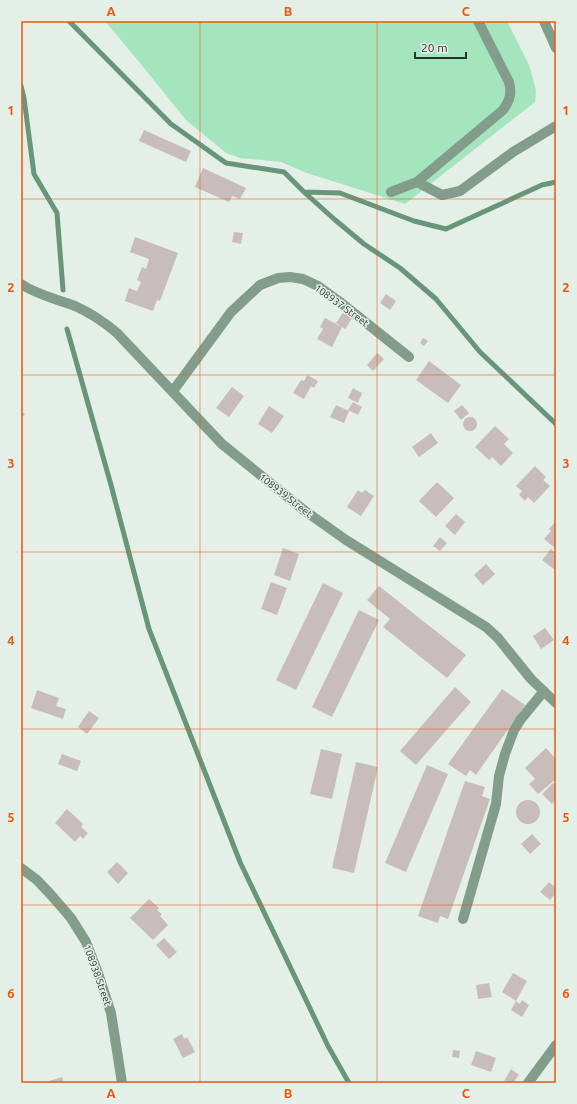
<svg xmlns="http://www.w3.org/2000/svg" width="577" height="1104" font-family="Ubuntu,sans-serif">
	<rect width="100%" height="100%" fill="#e4efe8"/>
	<!-- green -->
	<path fill="#a4e5bd" d="M105,21h402l22,44 7,25 -1,12 -130,102 -98,-31 -26,-11 -41,-4 -14,-5 -40,-33 -46,-57z"/>
	<g fill="none" stroke-linecap="round" stroke-linejoin="round">
		<!-- stream -->
		<path stroke="#68967a" stroke-width="5" d="M69,21l102,103 55,39 58,9 20,20 36,1 74,28 32,8 96,-44 14,-3
			M21,86l3,12 10,76 23,39 6,77
			M304,192l30,27 30,25 36,24 36,31 44,53 76,72
			M67,329l44,156 38,144 91,233 88,184 21,37"/>
	</g>
	<!-- building -->
	<path fill="#c9bdbb" d="M144,130l47,21 -5,11 -47,-21z
		M203,168l43,20 -6,11 -8,-3 -3,6 -34,-15z
		M234,232l9,1 -2,11 -9,-2z
		M135,237l43,16 -18,48 -3,-1 -4,11 -28,-10 4,-13 8,3 4,-9 -4,-2 5,-13 4,2 3,-10 -19,-7z
		M386,294l10,7 -6,9 -10,-7z
		M344,311l9,6 -8,12 -9,-6z
		M325,318l17,9 -10,20 -15,-8 6,-10 -3,-2z
		M423,338l5,3 -4,5 -4,-3z
		M377,353l7,6 -11,12 -6,-6z
		M429,361l32,24 -13,18 -32,-23z
		M307,375l11,6 -4,7 -3,-2 -7,13 -11,-6 8,-13 3,1z
		M232,387l12,9 -15,21 -13,-9z
		M353,388l9,5 -4,10 -10,-5z
		M353,402l9,5 -4,8 -10,-5z
		M336,405l13,6 -5,12 -14,-6z
		M462,405l7,8 -8,7 -7,-9z
		M269,406l15,10 -12,17 -14,-9z
		M21,411l4,3 -4,5z
		M463 424a7 7 0 1 1 14 0a7 7 0 1 1-14 0Z
		M495,426l14,13 -5,5 9,9 -12,13 -9,-9 -3,3 -14,-13z
		M431,433l7,10 -19,14 -7,-10z
		M535,466l11,11 -3,3 7,6 -16,17 -6,-6 -3,4 -6,-6 3,-4 -6,-5z
		M437,482l17,16 -18,19 -17,-16z
		M358,490l4,3 3,-3 9,6 -13,20 -14,-9z
		M456,514l9,8 -10,13 -10,-9z
		M556,521v28l-12,-10 7,-8 -2,-2z
		M440,537l7,6 -7,8 -7,-5z
		M283,548l16,6 -9,27 -16,-6z
		M551,549l5,4v15l-1,2 -13,-10z
		M486,564l9,10 -12,11 -9,-10z
		M271,582l16,6 -10,27 -16,-6z
		M323,583l20,10 -47,97 -20,-10z
		M379,586l87,69 -19,23 -64,-51 7,-8 -23,-19z
		M359,610l20,10 -47,97 -20,-10z
		M545,628l9,12 -13,9 -8,-13z
		M455,687l16,15 -55,63 -16,-14z
		M502,689l23,16 -49,70 -6,-5 -4,6 -18,-12z
		M37,690l22,8 -3,8 10,3 -3,10 -32,-11z
		M89,711l10,7 -12,16 -9,-7z
		M546,748l10,11v20l-18,15 -9,-10 6,-5 -10,-11z
		M321,749l21,5 -10,45 -22,-5z
		M62,754l19,7 -4,10 -19,-7z
		M356,762l22,5 -24,106 -22,-5z
		M427,765l21,9 -42,98 -21,-9z
		M465,781l20,6 -3,9 8,3 -42,120 -8,-3 -2,7 -20,-7z
		M553,783l3,4v12l-4,5 -10,-10z
		M516 812a12 12 0 1 1 24 0a12 12 0 1 1-24 0Z
		M67,809l16,15 -2,3 7,6 -5,6 -3,-3 -5,6 -20,-19z
		M532,834l9,10 -11,10 -9,-10z
		M117,862l11,11 -10,11 -11,-12z
		M549,882l7,6v5l-6,7 -10,-8z
		M149,899l10,9 -2,2 5,4 -2,2 8,9 -15,15 -23,-22z
		M164,938l13,14 -8,7 -13,-14z
		M513,973l14,8 -11,20 -14,-9z
		M489,983l3,14 -14,2 -2,-14z
		M522,1000l7,5 -7,12 -11,-7 5,-9 4,3z
		M182,1034l2,5 3,-2 8,15 -12,6 -10,-19z
		M453,1050l7,1 -1,7 -7,-1z
		M476,1051l20,7 -5,14 -20,-7z
		M511,1069l8,6 -6,8h-10z
		M62,1077l2,6h-14l-1,-2z"/>
	<g fill="none" stroke-linecap="round" stroke-linejoin="round">
		<!-- minor -->
		<path stroke="#829d8c" stroke-width="10" d="M478,21l31,61c3,12 1,18 -6,28l-86,72 25,13 18,-4 53,-39 43,-26
			M544,21l12,27
			M391,192l26,-10
			M21,284c16,11 36,15 54,22 16,7 29,16 42,27l105,111 83,67 41,29 140,87 12,11 33,41 25,24
			M173,391l58,-79 29,-27 18,-7 12,-1 13,2 15,7 22,16 69,55
			M21,868l16,12 15,16 19,22 15,24 12,31 13,40 11,70
			M463,919l33,-115 3,-28 6,-22 9,-24 7,-11 23,-28
			M528,1083l28,-38"/>
	</g>
	<!-- grid -->
	<path fill="none" stroke="#e8590c" stroke-width="1" stroke-opacity="0.55" d="M200,21v1062M377,21v1062M21,199h535M21,375h535M21,552h535M21,729h535M21,905h535"/>
	<g text-anchor="middle" stroke-width="3" stroke-linejoin="round" paint-order="stroke">
		<!-- street labels -->
		<g font-size="10" fill="#2d312e" stroke="#e4efe8">
			<text transform="translate(342 305) rotate(36)" y="4">108937 Street</text>
			<text transform="translate(286 495) rotate(38)" y="4">108939 Street</text>
			<text transform="translate(98 975) rotate(70)" y="4">108938 Street</text>
		</g>
	</g>
	<!-- border -->
	<rect width="577" height="1104" fill="none" stroke="#e4efe8" stroke-width="44"/>
	<!-- scale -->
	<path d="M415 52v6h51v-6" fill="none" stroke="#2d312e" stroke-width="2"/>
	<text x="421" y="52" font-size="12" fill="#2d312e" stroke="#e4efe8" stroke-width="3" paint-order="stroke">20 m</text>
	<rect x="22" y="22" width="533" height="1060" fill="none" stroke="#e8590c" stroke-width="1.5"/>
	<g font-size="13" text-anchor="middle" font-weight="bold" fill="#e8590c">
		<text x="111" y="16">A</text>
		<text x="288" y="16">B</text>
		<text x="466" y="16">C</text>
		<text x="11" y="115">1</text>
		<text x="566" y="115">1</text>
		<text x="11" y="292">2</text>
		<text x="566" y="292">2</text>
		<text x="11" y="468">3</text>
		<text x="566" y="468">3</text>
		<text x="11" y="645">4</text>
		<text x="566" y="645">4</text>
		<text x="11" y="822">5</text>
		<text x="566" y="822">5</text>
		<text x="11" y="998">6</text>
		<text x="566" y="998">6</text>
		<text x="111" y="1098">A</text>
		<text x="288" y="1098">B</text>
		<text x="466" y="1098">C</text>
	</g>
</svg>
